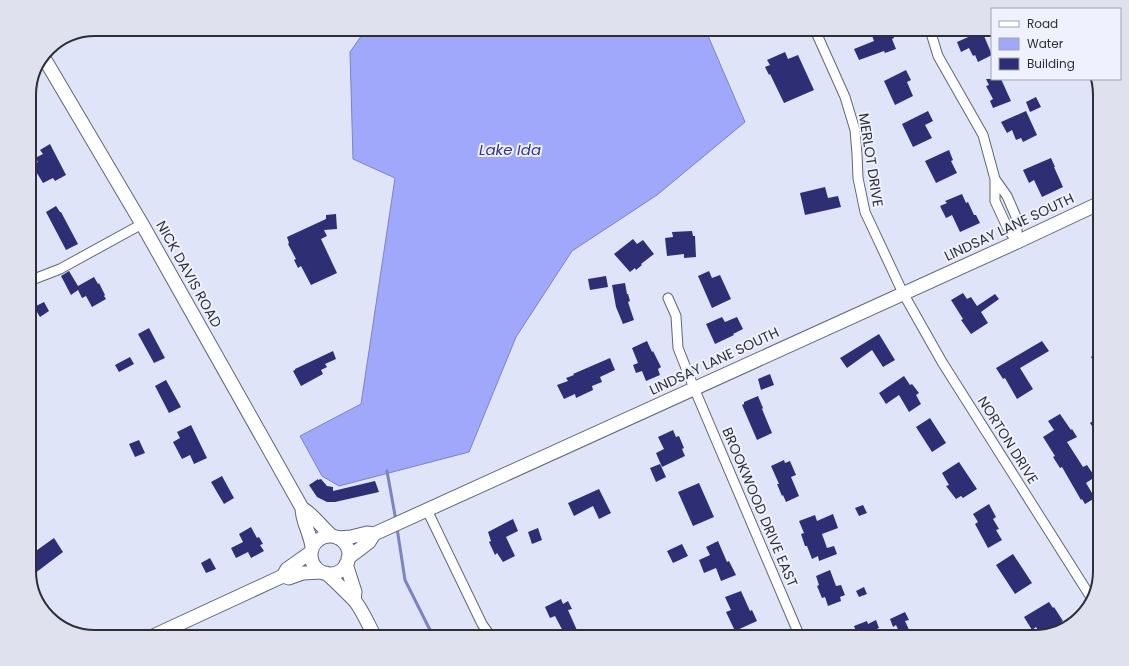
<svg xmlns="http://www.w3.org/2000/svg" width="1129" height="666" font-family="Poppins,sans-serif">
	<rect width="100%" height="100%" fill="#e0e4f9"/>
	<!-- water -->
	<path fill="#9fa8fb" stroke="#7d83c0" d="M706,31l39,91 -88,73 -85,56 -56,86 -47,115 -130,34 -17,-10 -22,-40 61,-32 34,-226 -42,-19 -3,-107 14,-20z"/>
	<g fill="none" stroke-linecap="round" stroke-linejoin="round">
		<!-- stream -->
		<path stroke="#7d83c0" stroke-width="3" d="M387,471l9,50
			M397,528l8,52 24,48 7,9"/>
	</g>
	<!-- building -->
	<path fill="#2e2e75" d="M870,30h21l3,8 -2,1 4,10 -11,4 -1,-2 -25,9 -5,-11 20,-8z
		M982,31l10,24 -14,7 -3,-7 -2,1 -4,-8 -8,4 -4,-10z
		M785,52l3,7 10,-4 16,35 -30,13 -14,-29 -1,1 -4,-8 5,-2 -3,-5z
		M906,70l5,10 -4,2 6,14 -18,9 -11,-24z
		M986,79h15l10,22 -18,7 -3,-7 3,-2 -7,-13 3,-1z
		M1036,97l5,10 -11,5 -4,-10z
		M928,111l5,10 -8,4 7,13 -19,9 -11,-23z
		M1026,111l11,24 -14,7 -2,-4 -5,2 -4,-10 -5,3 -6,-11z
		M50,144l16,31 -11,6 -2,-3 -10,5 -11,-18 6,-3 -3,-4 8,-4 -3,-4z
		M949,150l4,10 -2,1 6,12 -21,10 -11,-22z
		M1051,158l4,9h-1l9,20 -21,10 -8,-17 -5,3 -6,-13z
		M825,187l3,11 10,-2 3,11 -36,8 -5,-22z
		M962,194l4,9 2,-1 6,13h2l4,8 -20,9 -8,-17 -6,3 -6,-12 7,-3 -2,-2z
		M56,206l4,6h1l17,32 -12,6 -20,-38z
		M336,214l1,15 -13,1 3,6 -6,3 16,34 -26,12 -10,-19 -3,2 -4,-8 2,-1 -8,-15 1,-1 -2,-6 39,-18v-4z
		M692,231l1,5h2l1,21 -12,1v-4l-17,2 -2,-18 8,-1 -1,-5z
		M633,239l4,5 6,-4 11,14 -13,10 1,1 -6,5 -1,-2 -5,4 -16,-18z
		M69,271l9,15 16,-9 4,7 1,-1 6,12 -1,1 2,3 -14,8 -6,-11 -4,2 -4,-8 -7,5 -10,-19z
		M709,271l3,7 8,-3 11,24 -19,9 -14,-32z
		M606,276l2,11 -18,3 -2,-11z
		M625,283l2,11h1l2,7 -2,1 6,18 -11,4 -7,-17 -4,-22z
		M963,293l4,6 4,-2 6,9 18,-12 4,5 -18,13 7,11 -17,11 -10,-14 2,-1 -12,-19z
		M44,302l5,9 -9,6 -6,-10z
		M722,317l3,5 12,-5 6,12 -10,5 1,1 -19,9 -9,-20z
		M149,328l16,30 -11,5 -16,-29z
		M879,334l16,26 -12,7 -11,-17 -25,18 -7,-10z
		M647,341l5,11 1,-1 8,16 -3,2 2,6 -14,6 -4,-10 -6,2 -3,-8 5,-2 -6,-15z
		M1042,341l7,10 -29,17 13,21 -16,10 -12,-21 -2,1 -7,-11z
		M333,351l3,8 -11,5 2,3 -6,3 2,4 -22,12 -8,-15 2,-1v-1z
		M1100,351v21l-9,-15z
		M130,357l4,7 -15,8 -4,-7z
		M610,358l5,12 -15,7 2,5 -10,4 1,4 -17,8 -1,-4 -11,5 -7,-14 11,-4 -2,-3 8,-3 -1,-1z
		M770,374l4,11 -13,5 -3,-11z
		M904,376l6,9 2,-1 7,9 -3,2 5,9 -12,8 -10,-17 -13,9 -7,-11z
		M166,380l15,27 -12,6 -14,-27z
		M758,396l5,12 -1,1 10,24 -15,7 -15,-35 2,-1v-2z
		M1060,414l11,16 1,-1 5,8 -10,5 16,25 4,-2 8,12 -9,6 9,15 -10,6 -3,-5 -1,1 -19,-33 -2,1 -7,-11 2,-1 -12,-19 11,-7 -6,-9z
		M1100,416v22l-10,-15z
		M930,418l16,25 -14,9 -16,-25z
		M191,425l16,33 -13,6 -4,-9 -8,4 -9,-17 7,-4 -3,-6z
		M673,430l3,7 3,-1 5,12 -2,1 3,7 -23,11 -6,-14 8,-4 -6,-12z
		M139,440l6,13 -10,4 -6,-13z
		M784,460l1,3 5,-2 6,14 -5,2 8,19 -13,6 -3,-7 -1,1 -5,-12h2l-8,-18z
		M959,462l18,27 -14,9 -2,-2 -5,3 -10,-13 3,-1 -7,-12z
		M660,464l6,13 -10,5 -6,-14z
		M222,476l12,22 -10,6 -13,-22z
		M318,479v1l3,-1 6,7 6,1v4l42,-10 4,11 -44,10h-8l-10,-5 -8,-12z
		M699,483l15,34 -21,9 -15,-34z
		M599,489l12,24 -12,6 -6,-13 -19,10 -6,-13z
		M989,504l7,13 -3,2 6,10 -3,1 6,10 -14,8 -13,-24 3,-2 -5,-8z
		M863,505l4,8 -8,3 -4,-8z
		M833,514l5,14 -16,6 5,14 7,-2 3,8 -18,7 -1,-5 -6,3 -5,-13h-2l-4,-12 3,-1 -5,-12 16,-6 2,6z
		M513,519l5,12 -12,6 9,19 -12,6 -6,-9 -2,2 -6,-13 2,-1 -3,-9z
		M251,527l6,11 2,-1 4,7 -3,1 4,6 -13,7 -3,-6 -12,6 -5,-10 12,-6 -4,-8z
		M538,528l4,12 -10,4 -4,-12z
		M54,538l9,14 -33,25 -1,-17 6,-4 -2,-3z
		M718,541l9,21 2,-1 7,14 -15,6 -5,-13 -12,5 -5,-13 11,-5 -4,-8z
		M682,544l6,12 -15,7 -6,-12z
		M1013,554l19,29 -17,11 -19,-29z
		M210,558l6,11 -10,4 -5,-10z
		M830,570l6,16 5,-1 4,10 -5,2 1,4 -13,5 -3,-9 -3,1 -5,-12 2,-1 -3,-9z
		M864,587l3,7 -8,3 -3,-6z
		M741,591l9,20 2,-1 5,11 -22,10 -9,-19 5,-2 -6,-13z
		M561,599l2,5 5,-3 4,8 -4,1 12,27h-14l-11,-21 -5,2 -5,-11z
		M1049,602l4,6 1,-1 9,14 -2,1 4,7 -14,3 -2,-3 -8,5 -5,-7 -4,3 -8,-13z
		M905,612l4,8 -4,1 5,11 -9,4 -5,-11 -3,2 -3,-8z
		M876,620l3,8 -5,2 2,5 -6,2h-12l-4,-11 13,-5 1,3z"/>
	<g fill="none" stroke-linecap="round" stroke-linejoin="round">
		<defs>
			<path id="street" d="M815,30l30,67 10,33 2,24 1,24 7,34 38,81 39,69 150,237
				M930,30l8,26 45,79 12,44v22l13,28 9,13
				M995,179l12,17 10,23v23
				M1094,205l6,10
				M29,281l31,-12 82,-45
				M668,298l8,18 2,32 16,40 106,249
				M427,510l55,114 9,13"/>
			<path id="secondary" d="M44,58l98,166 160,284c0,14 8,24 10,39
				M302,508c12,7 19,19 30,28
				M311 555a19 19 0 1 1 38 0a19 19 0 1 1-38 0Z
				M338,538l13,-1 16,-4 7,1
				M348,558l21,-16 5,-8 643,-292 83,-39
				M346,564l9,28 -1,8
				M326,573c10,9 19,18 27,26 7,6 17,29 22,38
				M283,576l6,2 14,-5 18,-1
				M151,637l132,-61 4,-7 24,-17"/>
		</defs>
		<!-- street casing -->
		<use href="#street" stroke="#626577" stroke-width="11"/>
		<!-- secondary casing -->
		<use href="#secondary" stroke="#626577" stroke-width="15"/>
		<!-- street -->
		<use href="#street" stroke="#fff" stroke-width="9"/>
		<!-- secondary -->
		<use href="#secondary" stroke="#fff" stroke-width="13"/>
	</g>
	<g text-anchor="middle" stroke-width="4" stroke-linejoin="round" paint-order="stroke">
		<!-- street labels -->
		<g font-size="14" fill="#2d2e36" stroke="#eff1fe">
			<text transform="translate(871 160) rotate(81)" y="5">MERLOT DRIVE</text>
			<text transform="translate(1009 227) rotate(-25)" y="5">LINDSAY LANE SOUTH</text>
			<text transform="translate(189 274) rotate(61)" y="5">NICK DAVIS ROAD</text>
			<text transform="translate(714 361) rotate(-25)" y="5">LINDSAY LANE SOUTH</text>
			<text transform="translate(1008 440) rotate(58)" y="5">NORTON DRIVE</text>
			<text transform="translate(760 507) rotate(67)" y="5">BROOKWOOD DRIVE EAST</text>
		</g>
		<!-- water labels -->
		<g font-size="15" font-style="italic" fill="#34308d" stroke="#eff1fe">
			<text x="510" y="155">Lake Ida</text>
		</g>
	</g>
	<!-- crop -->
	<path d="M0 0H1129V666H0ZM95 36H1034A59 59 0 0 1 1093 95V571A59 59 0 0 1 1034 630H95A59 59 0 0 1 36 571V95A59 59 0 0 1 95 36Z" fill="#dfe1ee" fill-rule="evenodd"/>
	<path fill="none" stroke="#2d2e36" stroke-width="2" d="M95 36H1034A59 59 0 0 1 1093 95V571A59 59 0 0 1 1034 630H95A59 59 0 0 1 36 571V95A59 59 0 0 1 95 36Z"/>
	<!-- legend -->
	<rect x="991" y="8" width="130" height="72" fill="#eff1fe" stroke="#a1a3ae"/>
	<rect x="999" y="21" width="20" height="6" fill="#ffffff" stroke="#a1a3ae"/>
	<text x="1027" y="28" font-size="12" fill="#2d2e36">Road</text>
	<rect x="999" y="38" width="20" height="12" fill="#9fa8fb" stroke="#a1a3ae"/>
	<text x="1027" y="48" font-size="12" fill="#2d2e36">Water</text>
	<rect x="999" y="58" width="20" height="12" fill="#2e2e75" stroke="#a1a3ae"/>
	<text x="1027" y="68" font-size="12" fill="#2d2e36">Building</text>
</svg>
